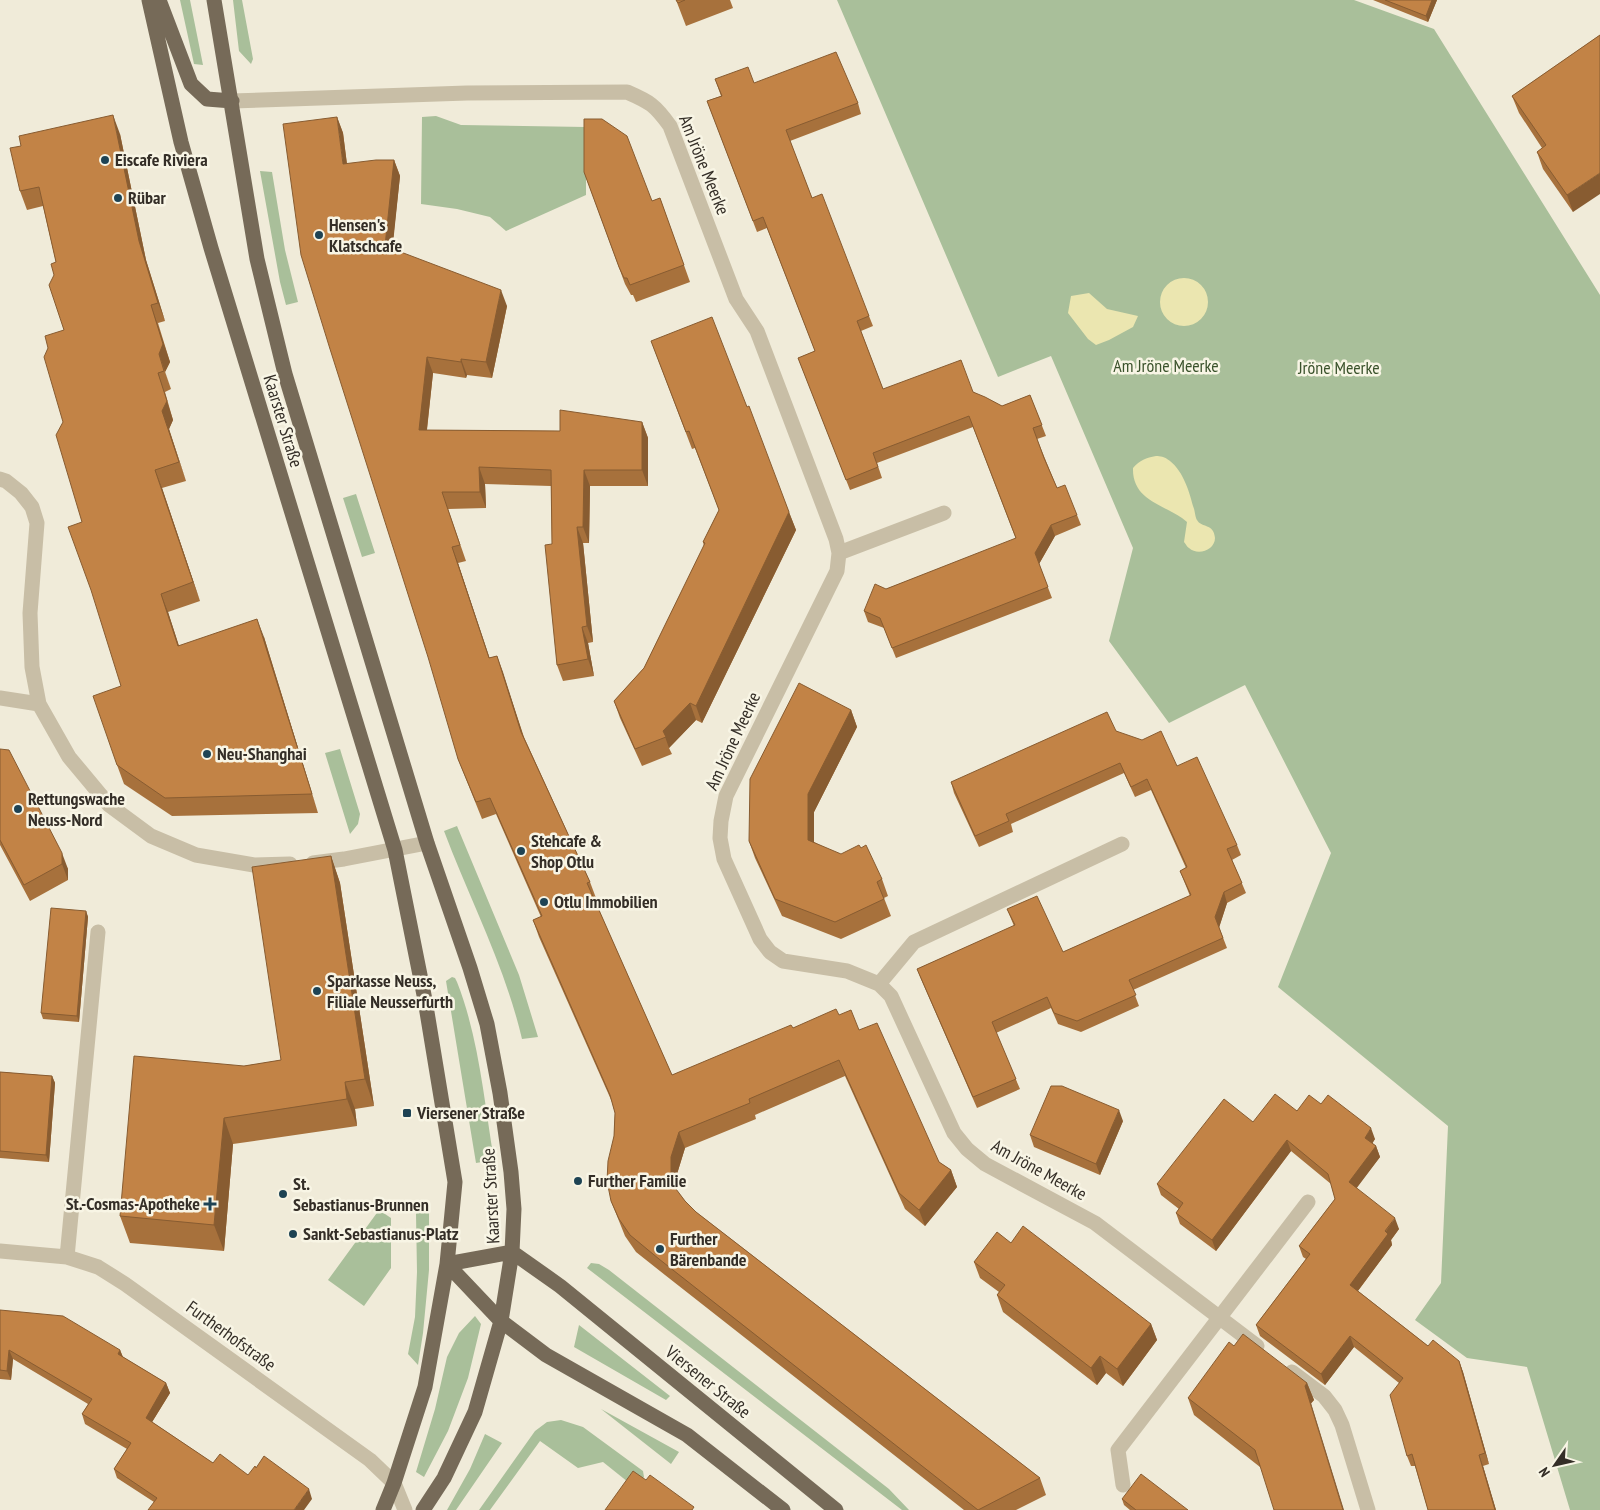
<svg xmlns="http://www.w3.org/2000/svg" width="1600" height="1510" font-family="'PT Sans Narrow',sans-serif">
	<rect width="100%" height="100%" fill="#f0ebd9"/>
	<!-- green -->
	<path fill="#a9bf9a" d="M180,0h10l13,65 -9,-1z
		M233,0h9l11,59 -2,5 -12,-13z
		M837,0h517l80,29 166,266v1215h-30l-43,-143 -60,-9 -52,-38 26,-37 7,-157 -170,-139 53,-134 -86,-168 -76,38 -60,-82 24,-93 -82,-192 -53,21z
		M436,116l25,9 125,2v68l-80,36 -16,-14 -33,-8 -36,-5 1,-87z
		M260,171l12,1 13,78 13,52 -12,3 -6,-23z
		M356,494l19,59 -13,4 -19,-59z
		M340,749l20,65 -2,10 -8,10 -25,-81z
		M457,826l62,149 19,62 -16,2c-17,-73 -52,-139 -78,-208z
		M452,977l3,1 2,4c22,56 27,119 37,178l-18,3 -30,-182z
		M421,1205h8v65l-6,63 -5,32 -10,-11 7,-37 2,-45 -1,-58z
		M379,1210l12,8v50l-27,38 -36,-26z
		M591,1263l8,1 10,6 280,219 20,21h-7l-315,-242z
		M475,1316l6,8 -13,54 -20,53 -24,46 -8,-5 19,-63 12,-52 12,-24z
		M579,1325l91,71 -4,4 -92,-53z
		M601,1409l78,43 -8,12z
		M561,1420l22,7 60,44 1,6 -6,7 -10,-2 -25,-20 -25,6 -38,-27 -50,69h-11l56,-79 12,-9z
		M485,1434l17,9 -46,67h-9l23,-41z"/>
	<!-- sand -->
	<path fill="#ebe6b0" d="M1160 302a24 24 0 1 1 48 0a24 24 0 1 1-48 0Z
		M1089,293l18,16 31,7 -5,11 -24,13 -13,5 -8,-6 -20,-26 3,-17z
		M1156,456c4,0 9,1 11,3 15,9 22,31 26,47 2,4 2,11 4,14 4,8 17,3 18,18 0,12 -17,18 -26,10 -2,-1 -3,-4 -5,-6l3,-20 -5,-4c-21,-14 -50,-19 -49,-50 7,-8 13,-10 23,-12z"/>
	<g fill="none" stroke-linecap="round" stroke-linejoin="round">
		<!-- minor -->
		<path stroke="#c8bea6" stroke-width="15" d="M232,101l235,-8 160,-1c23,10 28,13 43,34l66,173 21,32 79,208 3,14 -2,18 -111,225 -5,25 -1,17 4,21 36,80 10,13 13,9 64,10 32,13 12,12 63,137 13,16 18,15 110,59 162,123
			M0,479l6,2 15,12 11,14 5,16 -7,90 2,54 7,37 30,53 40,48 42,31 45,19 58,10 36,-1
			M839,553l105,-40
			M0,698l39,6
			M313,863l31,-4 83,-16
			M879,984l35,-42 208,-98
			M0,1251l67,6 31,10 27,17 245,176 24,23 11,27
			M67,1257l31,-325
			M1292,1372l32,24 11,14 7,15 26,85
			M1123,1485l-5,-35 190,-248"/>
		<!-- major -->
		<path stroke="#766a58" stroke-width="15" d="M149,0l32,142 30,106 184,602 30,150 30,182 -8,82 -22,123 -31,96 -11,27
			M159,0l32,84 16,15 25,2
			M214,0l43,259 28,115 142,469 43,125 17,56 13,69 11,79 3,37 -2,43 -11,69 -26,91 -31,66 -21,32
			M447,1264l65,-12 48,34 276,224
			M447,1264l54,57 45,34 141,80 96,75"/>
	</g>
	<!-- wall -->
	<path fill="#a7713c" d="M676,0h54l3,8 -47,18z
		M1373,0h64l-9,22z
		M1600,35l-27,177 -30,-43 -6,-17 5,-4 -23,-35 -7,-17z
		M715,79l39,4 104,20 3,11 -71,27 22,57 57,118 4,10 -12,5 22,58 90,3 29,14 28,-11 16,41 -9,3 20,49 20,27 4,10 -26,11 -16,28 13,34 -156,60 -12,-30 -16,-6 -4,-11 22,-22 130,-50 -43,-112 -96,36 5,15 -32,12 -52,-132 17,-7 -48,-123 -10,4 -50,-131 14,-5z
		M337,117l6,16 4,31 47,-4 6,16 -8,73 115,57 -15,72 -25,-3 -1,3 -33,-5 -6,57 133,1 82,-9 6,16v48h-58l-1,57h-6l10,99 -5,1 6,33 -31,5 -6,-16 -5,-121 -1,-58 -66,-2 1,24 -38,1 18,52 -8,2 31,95 8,-2 27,81 66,145 6,16 -2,1 78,176 121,-47 46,-13 20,15 80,132 12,8 6,17 -32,39 -20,-17 -60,-133 -90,39 1,4 -71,29 -8,26v17l8,10 11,11 344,266 6,17 -30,15h-52l-299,-235 -29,-23 -11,-16 -14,-35 4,-88 -3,-11 -73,-165 -6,-17 8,-3 -45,-103 -14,5 -24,-60z
		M120,134l26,126 19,61 -7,2 12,39 -5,10 6,17 -6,3 8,28 -4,9 17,52 -24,7 38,113 -32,11 11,34 85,-9 54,176 -146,3 -48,-32 -7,-19 4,-79 -39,-164 -19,-100 1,-92 -10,-55 2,-13 -13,-56 -16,4 -7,-19z
		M584,172l68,29 8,-3 30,84 -54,20 -3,-7h-2l-6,-11z
		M651,341l96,66 49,123 -94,193 -6,-3 -27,28 3,6 -30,12 -22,-48 -6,-17 30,-33 60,-122 -1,-4 16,-32 -24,-62 -3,1z
		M851,710l6,17 -43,85v30l68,37 6,17 -4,2 7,18 -50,23 -59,-23 -27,-58 -6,-17z
		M1116,731l61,35 60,79 4,10 -9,5 14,33 -19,10 -8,24 8,21 -94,42 6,16 -58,26 -23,-8 -7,-16 -55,25 24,56 -43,19 -56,-129 -4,-10 97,-43 -7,-17 56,43 127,-56 -10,-25 6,-3 -35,-78 -16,7 -11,-24 -113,51 2,8 -34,15 -25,-54 -3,-11z
		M0,749l68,120v11l-38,21 -30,-56z
		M331,856l9,27 34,223 -19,3 2,17 -124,18 -9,107 -94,-8 -10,-27 124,-150 37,-6z
		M86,911l2,6 -9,105 -36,-3 -2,-6z
		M0,1072l52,4 3,7 -6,79 -49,-4z
		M1321,1104l54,35 -3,4 4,3 4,11 -24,31 43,41 -8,11 1,5 -34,46 70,55 31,15 4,11 26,92 -6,2 13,44h-68l-13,-44h-4l-4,-10 -8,-73 -45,-36 -29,38 -65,-49 -4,-11 50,-66 -3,-2 -4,-11 36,-47 -4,-15 -40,-33 -75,100 -36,-27 -4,-11 3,-4 -18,-14 -4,-11 96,-62z
		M1123,1121l-23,54 -66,-28 -4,-12z
		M1011,1243l140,81 6,16 -34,46 -17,-13 -9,12 -94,-73 -6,-17 2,-3 -19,-14 -6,-16z
		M0,1310l120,40 3,7 43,26 4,10 -18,29 61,41 35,12 64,24 -158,3 -37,-24 -3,-9 13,-20 -42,-25 -3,-10 6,-10 -75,-45 -2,21 -11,-1z
		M1234,1346l73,37 7,17 -54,67 -66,-52 -6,-17z
		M1122,1499l66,11h-58l-6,-5z"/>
	<!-- shaded-wall -->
	<path fill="#885c31" d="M1432,0h5l-9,22 -2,-6z
		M113,115l7,19 26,126 19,61 -7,-18 -19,-62z
		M337,117l6,16 6,48 -6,-17z
		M394,160l6,16 -9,87 -6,-17z
		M1600,173v21l-27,18 -6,-17z
		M501,290l6,16 -15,72 -6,-16z
		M151,305l19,57 -5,10 6,17 -12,-35z
		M427,357l6,16 -8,73 -6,-16z
		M461,359l6,16 -1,3 -5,-16z
		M158,373l15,47 -4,9 17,52 -24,-70z
		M642,422l6,16v48l-6,-16z
		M479,467l6,17 1,24 -6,-16z
		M155,470l7,18 38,113 -7,-19z
		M584,470l6,16 -1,57 -6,-16z
		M789,512l7,18 -94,193 -6,-17z
		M1051,525l4,11 -16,28 -4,-11z
		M577,527l6,16 10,99 -6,-16z
		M452,547l6,16 37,111 -6,-16z
		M161,594l7,18 17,53 -7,-19z
		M257,619l7,18 54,176 -6,-19z
		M582,627l6,16 6,33 -6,-17z
		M497,656l6,16 24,76 -6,-16z
		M690,703l6,17 -27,28 -6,-17z
		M851,710l6,17 -43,85v45l-6,-17v-46z
		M62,853l6,16v11l-6,-16z
		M331,856l9,27 34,223 -9,-27z
		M1224,892l3,11 -8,25 -4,-11z
		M86,911l2,6 -9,105 -2,-6z
		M52,1076l3,7 -6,79 -3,-7z
		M345,1082l10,27 2,17 -10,-27z
		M1119,1110l4,11 -23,54 -4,-11z
		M224,1118l9,26 -9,107 -10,-26z
		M1371,1128l4,11 -6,10 -4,-11z
		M679,1132l6,16 -8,26v18l-6,-17v-18z
		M1287,1140l4,11 -75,100 -4,-11z
		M1376,1146l4,11 -27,36 -4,-11z
		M951,1170l6,17 -32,39 -6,-16z
		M1395,1218l4,11 -8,11 1,5 -38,51 -4,-11z
		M1151,1324l6,16 -34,46 -6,-17z
		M1350,1336l4,11 -29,38 -4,-11z
		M9,1350l4,9 -2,21 -4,-9z
		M120,1350l4,10 -6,-6z
		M1100,1356l6,17 -9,12 -6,-17z
		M1459,1361l4,11 26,92 -4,-11z
		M166,1383l4,10 -21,34 -3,-9z
		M1307,1383l7,17 -3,3 33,107h-1l-38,-124z
		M1479,1455l4,11 13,44h-1z
		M309,1489l3,10 -8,11h-10z"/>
	<!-- building -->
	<path fill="#c28346" stroke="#885c31" d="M676,0h9l-7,3z
		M1385,0h47l-6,16z
		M1600,35v138l-33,22 -30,-43 9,-7 -34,-49z
		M836,52l22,51 -72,27 26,68 10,-4 47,122 -12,5 26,68 78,-29 12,32 12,5 17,9 28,-11 12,30 -9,3 11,30 13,30 8,-3 12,30 -26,10 -16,28 13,34 -156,61 -12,-30 -16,-7 11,-27 11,5 130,-51 -47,-122 -96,37 5,14 -32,13 -48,-122 17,-7 -52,-134 -10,4 -46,-120 15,-5 -7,-17 33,-12 6,16z
		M113,115l26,126 19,62 -7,2 12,39 -4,10 5,17 -6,2 9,28 -5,10 17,51 -24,8 38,112 -32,12 17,52 79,-27 55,175 -147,4 -48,-33 -24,-69 28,-10 -30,-96 -23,-63 14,-5 -26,-87 7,-13 -19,-65 4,-9 -3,-12 19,-6 -15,-45 5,-10 -3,-11 5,-2 -17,-75 -19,4 -10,-43 11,-2 -2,-10z
		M337,117l6,47 33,-4h18l-9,86 116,44 -15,72 -25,-3v3l-34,-5 -8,73 141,1v-21l82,12v48h-58l-1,57h-6l10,99 -5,1 6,32 -31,6 -12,-120 7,-1 -1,-74 -72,-3 1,25h-38l18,53 -8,2 37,111 8,-2 24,76 69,150 -3,1 85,192 119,-50 2,3 43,-19 3,6 12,-5 8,20 18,-7 62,139 12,8 -32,40 -20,-17 -60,-133 -90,39 1,4 -71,29 -8,25v18l5,14 9,12 11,11 344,266 -62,32 -319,-251 -29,-24 -11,-16 -8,-18 -4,-20 1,-20 6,-25 1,-23 -5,-18 -77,-175 9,-4 -52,-118 -14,4 -18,-43 -30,-102 -98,-308 -29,-94 -18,-131z
		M584,119h18l25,17 25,65 8,-3 24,67 -54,20 -3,-7h-3l-5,-11 -35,-95z
		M712,317l35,90 2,-1 40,106 -93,194 -6,-3 -27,28 3,6 -31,12 -21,-48 30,-33 61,-125 -2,-1 16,-32 -30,-79 -3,1 -35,-91z
		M799,683l52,27 -43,84v46l33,14 18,-9 2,3 5,-3 16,34 -5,3 7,17 -49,23 -60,-23 -26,-58 1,-62z
		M1107,712l9,19 26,9 19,-9 16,35 20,-9 40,88 -10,4 15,34 -18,9 -9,25 8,21 -94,42 7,15 -59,26 -23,-8 -7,-16 -55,25 24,57 -43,18 -56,-128 98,-44 -8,-16 30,-13 26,56 128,-57 -11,-24 7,-4 -40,-88 -16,8 -11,-24 -114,51 3,7 -34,15 -24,-54z
		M0,749l9,1 53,103v11l-38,21 -24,-45z
		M331,856l34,223 -20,3 2,17 -123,19 -10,107 -94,-9 14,-160 110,10 37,-6 -29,-193z
		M51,908l35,3 -9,105 -36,-3z
		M0,1072l52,4 -6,79 -46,-4z
		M1051,1086h11l57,24 -23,54 -66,-29z
		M1275,1094l22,17 12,-16 12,9 7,-9 43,33 -6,10 11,8 -27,36 46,36 -10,13 3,3 -38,51 78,61 5,-6 26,21 26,92 -6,2 16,55h-67l-16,-56 -5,2 -17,-61 13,-17 -53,-42 -29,38 -65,-49 54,-71 -11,-8 36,-47 -7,-25 -41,-34 -75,100 -36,-27 7,-10 -26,-19 67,-85 29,23z
		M1023,1226l128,98 -34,45 -17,-13 -9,12 -94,-73 8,-10 -31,-23 23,-30 14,11z
		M0,1310l63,6 57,34 -2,4 48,29 -20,35 67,45 7,-9 28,21 7,-9 1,2 8,-12 45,33 -15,21h-146l9,-12 -43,-29 17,-26 -49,-29 10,-15 -83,-49 -2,21 -7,-1z
		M1243,1334l64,49 -2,3 38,124h-69l-19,-60 -67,-52 41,-56 5,4z
		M633,1471l13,9 4,-5 44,32 -2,3h-87z
		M1141,1474l47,36h-52l-14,-11z"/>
	<!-- markers -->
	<g fill="#1e4354" stroke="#f8f5e5" stroke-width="2">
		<circle cx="105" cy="160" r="5"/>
		<circle cx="118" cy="198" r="5"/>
		<circle cx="319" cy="235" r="5"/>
		<circle cx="207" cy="754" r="5"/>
		<circle cx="18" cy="809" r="5"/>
		<circle cx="521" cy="851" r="5"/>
		<circle cx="544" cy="902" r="5"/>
		<circle cx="317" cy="991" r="5"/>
		<rect x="402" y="1108" width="10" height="10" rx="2.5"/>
		<circle cx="578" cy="1181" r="5"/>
		<circle cx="283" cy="1194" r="5"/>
		<path d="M207.5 1196.5h5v5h5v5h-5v5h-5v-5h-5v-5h5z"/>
		<circle cx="293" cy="1234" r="5"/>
		<circle cx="660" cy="1249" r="5"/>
	</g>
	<g text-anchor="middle" stroke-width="5" stroke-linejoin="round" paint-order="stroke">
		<!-- poi labels -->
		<g font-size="18" font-weight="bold" fill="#342e27" stroke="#f8f5e5" text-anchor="start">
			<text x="115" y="166">Eiscafe Riviera</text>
			<text x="128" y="204">Rübar</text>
			<text x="329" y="231">Hensen's<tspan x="329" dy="21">Klatschcafe</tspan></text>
			<text x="217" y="760">Neu-Shanghai</text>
			<text x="28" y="805">Rettungswache<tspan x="28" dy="21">Neuss-Nord</tspan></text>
			<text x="531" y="847">Stehcafe &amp;<tspan x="531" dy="21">Shop Otlu</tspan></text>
			<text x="554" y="908">Otlu Immobilien</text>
			<text x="327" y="987">Sparkasse Neuss,<tspan x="327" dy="21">Filiale Neusserfurth</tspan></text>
			<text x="417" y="1119">Viersener Straße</text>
			<text x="588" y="1187">Further Familie</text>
			<text x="293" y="1190">St.<tspan x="293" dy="21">Sebastianus-Brunnen</tspan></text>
			<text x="200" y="1210" text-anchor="end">St.-Cosmas-Apotheke</text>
			<text x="303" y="1240">Sankt-Sebastianus-Platz</text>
			<text x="670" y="1245">Further<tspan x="670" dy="21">Bärenbande</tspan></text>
		</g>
		<!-- street labels -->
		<g font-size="18" fill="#342e27" stroke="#f8f5e5">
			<text transform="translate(704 165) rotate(68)" y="6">Am Jröne Meerke</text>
			<text transform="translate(283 421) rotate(73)" y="6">Kaarster Straße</text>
			<text transform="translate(733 741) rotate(-65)" y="6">Am Jröne Meerke</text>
			<text transform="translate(1039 1170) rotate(29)" y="6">Am Jröne Meerke</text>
			<text transform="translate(491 1196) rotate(-93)" y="6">Kaarster Straße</text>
			<text transform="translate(231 1336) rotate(36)" y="6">Furtherhofstraße</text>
			<text transform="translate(708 1382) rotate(39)" y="6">Viersener Straße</text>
		</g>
		<!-- park labels -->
		<g font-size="18" fill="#3a522b" stroke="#f8f5e5">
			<text x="1166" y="372">Am Jröne Meerke</text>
			<text x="1339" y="374">Jröne Meerke</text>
		</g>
	</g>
	<!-- north arrow -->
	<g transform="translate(1555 1465) rotate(236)" stroke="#f8f5e5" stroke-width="4" paint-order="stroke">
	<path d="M0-4L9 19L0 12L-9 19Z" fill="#342e27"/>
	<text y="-8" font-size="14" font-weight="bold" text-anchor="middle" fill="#342e27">N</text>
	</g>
</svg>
